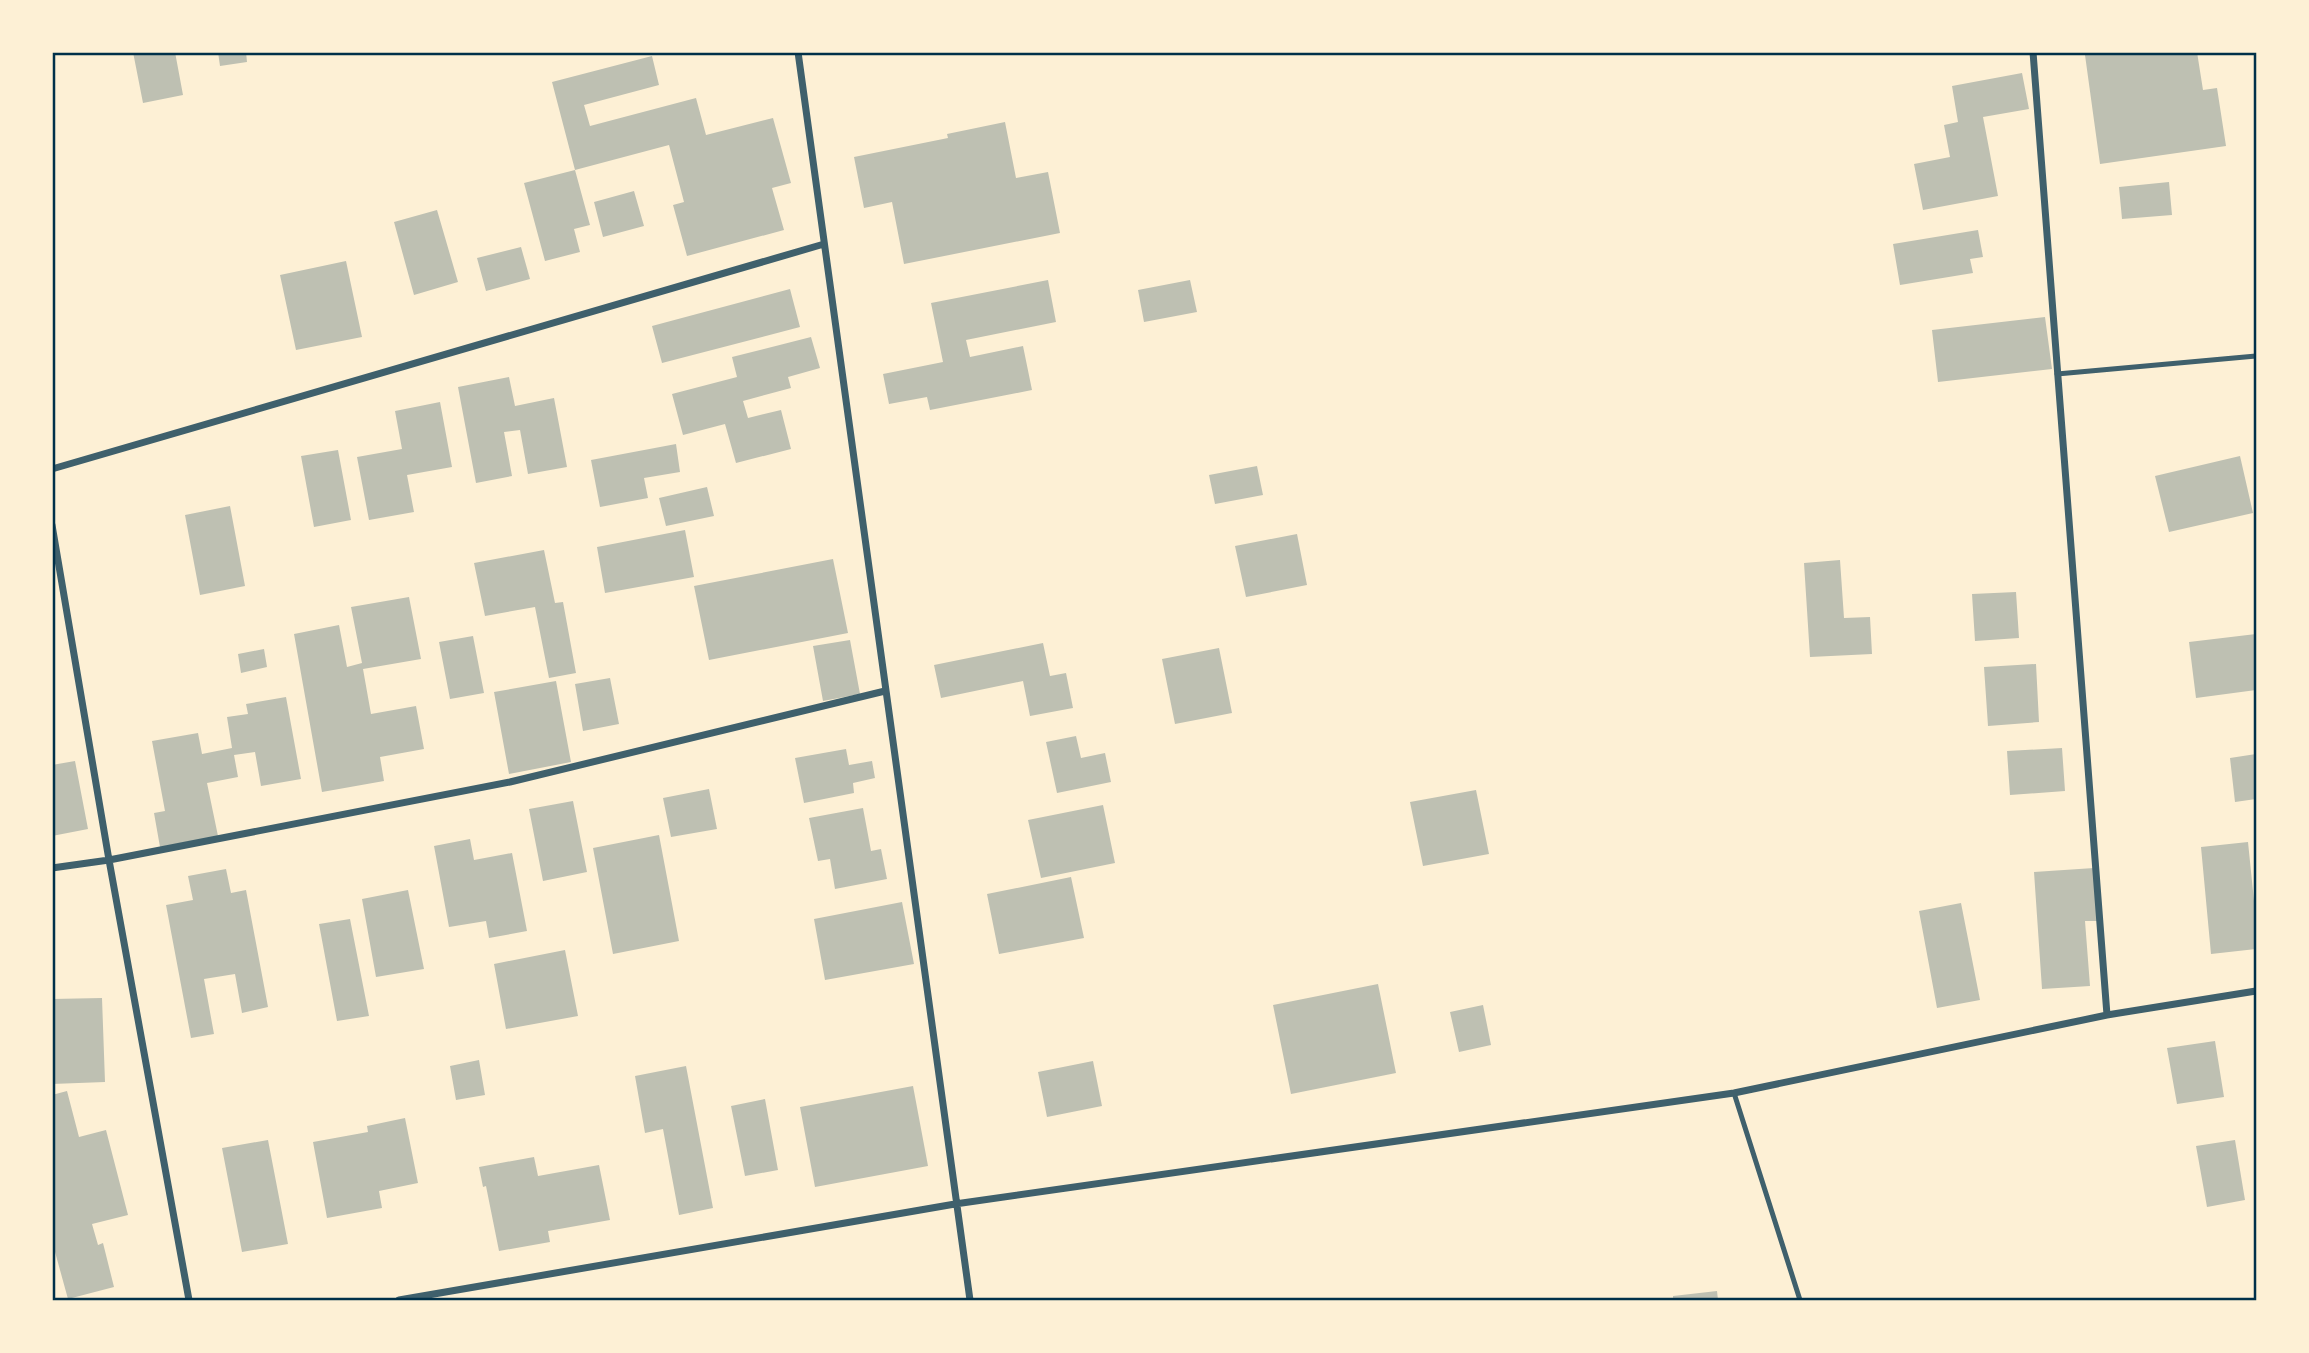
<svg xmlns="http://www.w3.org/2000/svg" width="2309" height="1353" font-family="'Zilla Slab',serif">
	<rect width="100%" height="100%" fill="#fdf0d5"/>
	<!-- building -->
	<path fill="#bec0b2" d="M133,52h42l8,43 -40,8z
		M218,52h28l1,10 -27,4z
		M2102,52h95l6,38 14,-2 9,58 -126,18 -15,-109z
		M652,56l7,29 -75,20 6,21 106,-28 10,37 67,-17 18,65 -19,5 12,42 -97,26 -14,-51 11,-3 -15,-57 -94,25 -23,-88z
		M2022,73l7,36 -46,8 15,79 -75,14 -9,-46 36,-7 -6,-32 14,-3 -6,-36z
		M1005,122l11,56 32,-6 12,61 -156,31 -12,-62 -28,6 -10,-51 94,-19 -1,-4z
		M575,170l15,55 -16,4 6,23 -35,9 -21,-78z
		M2169,182l3,33 -50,4 -3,-32z
		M634,191l10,35 -41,11 -9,-35z
		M437,210l21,72 -44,13 -20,-73z
		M1978,230l5,27 -13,2 3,14 -73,12 -7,-41z
		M521,247l9,32 -44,12 -9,-33z
		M346,261l16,76 -66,13 -16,-75z
		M1048,280l8,42 -90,18 4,17 53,-11 9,44 -102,20 -3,-13 -38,7 -6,-30 60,-12 -12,-59z
		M1190,280l7,32 -53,10 -6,-32z
		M790,289l10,38 -138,36 -10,-37z
		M2045,317l7,52 -114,13 -6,-52z
		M811,337l9,31 -32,9 3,11 -48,13 5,17 33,-8 10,39 -55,14 -11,-39 -42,11 -11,-41 65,-17 -5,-20z
		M509,377l6,29 39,-8 13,69 -39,7 -8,-44 -16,2 8,44 -36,7 -18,-96z
		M440,402l12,65 -45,8 7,37 -45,8 -12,-63 45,-8 -7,-38z
		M676,444l4,28 -36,6 4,20 -48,9 -9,-47z
		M338,450l13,70 -37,7 -13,-71z
		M2240,456l13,57 -84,19 -14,-56z
		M1257,466l6,29 -48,9 -6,-29z
		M707,487l7,29 -48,10 -7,-28z
		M230,506l15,80 -45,9 -15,-80z
		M685,530l9,47 -89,16 -8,-46z
		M1297,534l10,51 -61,12 -11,-51z
		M544,550l11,53 8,-1 13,71 -27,5 -14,-71 -50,9 -11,-53z
		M833,559l15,74 -139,27 -15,-74z
		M1840,560l4,58 26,-1 2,37 -62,3 -6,-94z
		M2016,592l3,46 -44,3 -3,-47z
		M409,597l12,62 -58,10 8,45 45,-8 8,43 -44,8 4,24 -62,11 -28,-158 45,-9 8,42 15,-4 -11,-56z
		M2256,634v56l-60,8 -7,-56z
		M473,636l11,57 -34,6 -11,-57z
		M850,640l10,54 -37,7 -10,-55z
		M1043,643l7,33 16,-3 7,35 -43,8 -7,-35 -82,17 -7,-33z
		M1219,648l13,65 -57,11 -13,-65z
		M264,649l3,18 -26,6 -3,-19z
		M2036,664l3,58 -51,4 -4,-59z
		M610,678l9,46 -36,7 -8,-47z
		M556,681l15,81 -62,12 -15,-82z
		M286,697l15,82 -40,7 -6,-34 -21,3 4,22 -31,6 11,53 -58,11 -6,-34 11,-2 -13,-70 46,-8 4,21 30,-6 -5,-31 21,-3 -2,-10z
		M1076,736l5,22 24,-5 6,29 -54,11 -11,-51z
		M2062,748l3,43 -55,4 -3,-44z
		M846,749l3,16 23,-4 3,17 -22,5 1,10 -50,10 -9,-45z
		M2256,754v45l-21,3 -5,-44z
		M75,761l13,68 -36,7v-71z
		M709,789l8,40 -46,8 -8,-39z
		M1476,790l13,64 -66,12 -13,-64z
		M573,801l14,71 -44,9 -14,-72z
		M1103,805l12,58 -74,15 -13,-58z
		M863,808l8,43 10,-2 6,30 -52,10 -5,-30 -12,2 -9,-43z
		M659,835l20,106 -66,13 -20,-106z
		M470,839l4,21 38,-7 15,78 -38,7 -3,-17 -37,6 -15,-81z
		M2248,842l6,59h2v48l-45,5 -10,-107z
		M2094,868l3,53h-12l5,65 -48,3 -8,-117z
		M226,869l5,24 15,-3 22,117 -26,6 -7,-39 -31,5 10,55 -23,4 -25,-133 27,-5 -5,-24z
		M1071,877l13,61 -85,16 -12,-60z
		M408,890l16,79 -48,8 -14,-78z
		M902,902l12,62 -89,16 -11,-61z
		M1961,903l19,97 -43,8 -18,-97z
		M350,919l19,97 -32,5 -18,-97z
		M565,950l13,66 -72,13 -12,-65z
		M1378,984l18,89 -105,21 -18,-89z
		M102,998l3,84 -53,2v-85z
		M1483,1005l8,40 -32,7 -9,-40z
		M2215,1041l9,56 -47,7 -10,-56z
		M479,1060l6,35 -29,5 -6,-34z
		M1093,1061l9,45 -55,11 -9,-45z
		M686,1066l27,142 -34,7 -16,-86 -18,4 -10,-57z
		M913,1086l15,80 -113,21 -15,-80z
		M67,1091l12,46 27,-7 22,85 -36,9 6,21 5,-2 11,44 -46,12 -16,-58v-146z
		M765,1099l13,71 -33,6 -14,-70z
		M405,1118l13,65 -39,8 3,17 -55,10 -14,-76 55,-10 -1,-6z
		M268,1140l20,104 -46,8 -20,-104z
		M2235,1140l10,60 -38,7 -11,-61z
		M534,1157l4,19 61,-11 11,55 -62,11 2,11 -51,9 -13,-65 -3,1 -4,-20z
		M1717,1291l1,9h-45v-4z"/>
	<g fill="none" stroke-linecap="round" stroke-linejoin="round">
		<!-- service -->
		<path stroke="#3f606c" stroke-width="5" d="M2057,374l199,-18
			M1734,1093l66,207"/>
		<!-- minor -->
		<path stroke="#3f606c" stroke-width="7" d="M798,52l172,1248
			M2033,52l74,963
			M52,469l772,-225
			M52,525l57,335 80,440
			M52,868l57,-8 401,-78 375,-91
			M399,1300l556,-96 779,-111 373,-78 149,-24"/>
	</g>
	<!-- border -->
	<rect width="2309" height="1353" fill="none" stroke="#fdf0d5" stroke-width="108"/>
	<rect x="54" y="54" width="2201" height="1245" fill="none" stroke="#003049" stroke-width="2.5"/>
</svg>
